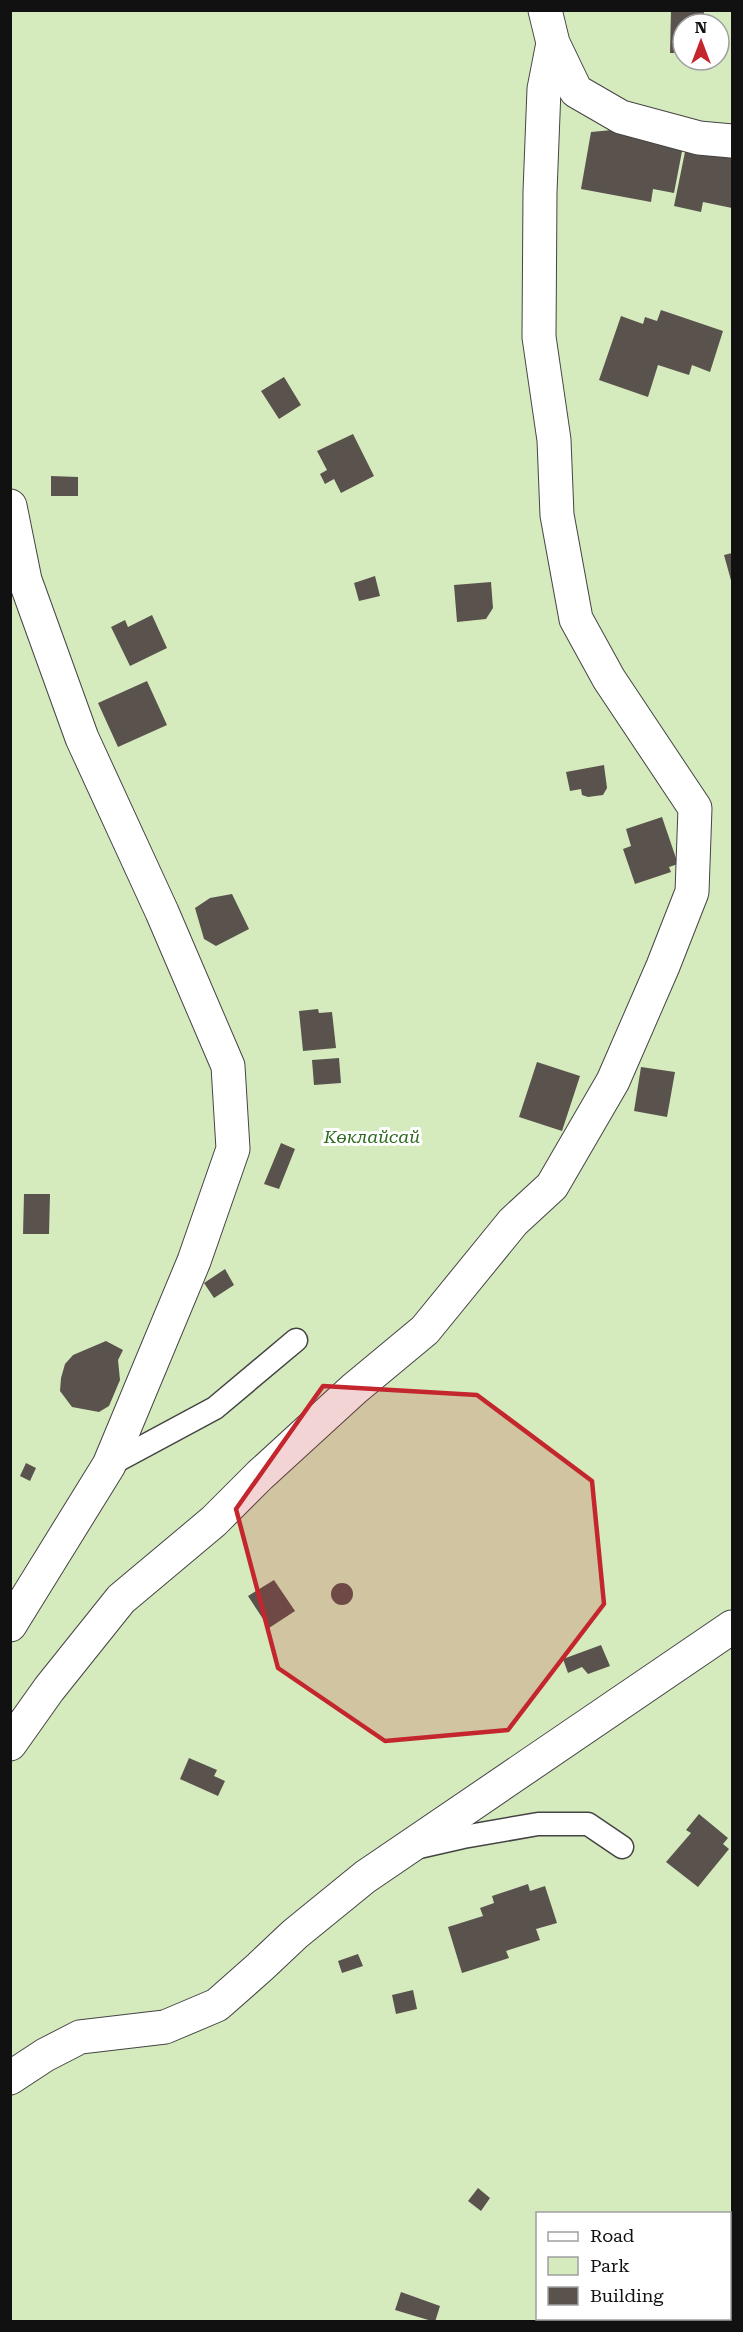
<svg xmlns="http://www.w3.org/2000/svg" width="743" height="2332" font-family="'Roboto Serif',serif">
	<rect width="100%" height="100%" fill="#fffdf5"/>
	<!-- green -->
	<path fill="#d5ebbd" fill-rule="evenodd" d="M11,11h721v2310h-721zM683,24h36v36h-36zM538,2214h192v104h-192z"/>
	<!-- building -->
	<path fill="#5a524d" d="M671,10h33l-1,14h-20v29h-13z
		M623,129l61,12 -10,52 -21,-4 -2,13 -70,-13 10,-57z
		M686,147l46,10v51l-29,-6 -2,10 -27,-6z
		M661,310l62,21 -13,41 -18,-7 -3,10 -31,-10 -10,32 -49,-17 22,-64 22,8 2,-7 12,4z
		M284,377l17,28 -22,14 -18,-28z
		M353,434l21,42 -33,17 -7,-14 -9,5 -5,-10 7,-4 -10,-19z
		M51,476l27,1v19h-27z
		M732,553v31l-8,-29z
		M375,576l5,20 -21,5 -5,-18z
		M491,582l2,26 -7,11 -29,3 -3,-37z
		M152,615l15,33 -37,18 -19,-39 14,-7 3,7z
		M147,681l20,44 -49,22 -20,-44z
		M604,765l3,23 -4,7 -15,2 -6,-2 -1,-6 -11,2 -4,-19z
		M662,817l16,47 -9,3 2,5 -36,12 -12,-35 8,-3 -5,-17z
		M232,894l17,35 -33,17 -12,-7 -9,-31 15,-10z
		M318,1009l1,4 13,-1 4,36 -33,3 -4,-40z
		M339,1058l2,25 -27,2 -2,-25z
		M537,1062l43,14 -18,55 -43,-14z
		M641,1067l34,5 -8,45 -33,-6z
		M281,1143l14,6 -16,40 -15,-5z
		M24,1194h26l-1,40h-26z
		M225,1269l9,16 -20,13 -10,-15z
		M106,1341l17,9 -5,10 2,20 -11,26 -10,6 -27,-5 -12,-16 1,-13 4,-14 8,-9z
		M26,1463l10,5 -6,13 -10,-5z
		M274,1580l21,31 -26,17 -21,-32z
		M331 1594a11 11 0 1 1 22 0a11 11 0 1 1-22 0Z
		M601,1645l9,21 -22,8 -6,-7 -14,6 -5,-14z
		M189,1758l28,12 -3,6 11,5 -7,15 -38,-17z
		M699,1814l29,24 -5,6 6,5 -31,38 -32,-25 25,-29 -5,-3z
		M528,1884l2,7 15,-5 12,37 -21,6 4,11 -34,11 3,7 -47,15 -14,-46 35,-11 -3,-8 14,-5 -2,-7z
		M358,1954l5,12 -21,7 -4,-12z
		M413,1990l4,19 -21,5 -4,-19z
		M478,2188l12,10 -9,13 -13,-10z
		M401,2292l39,14 -5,16 -40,-12z"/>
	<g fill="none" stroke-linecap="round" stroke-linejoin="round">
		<defs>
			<path id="service" d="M109,1465l106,-57 81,-68
				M419,1847l44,-10 75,-13h50l34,23"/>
			<path id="minor" d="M545,10l8,33 23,48 45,26 78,21 33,3
				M10,506l15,74 57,158 80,174 66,154 5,83 -39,112 -85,204 -99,160
				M10,1744l39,-55 72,-90 93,-78 46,-46 94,-86 71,-59 88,-108 39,-36 61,-105 50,-115 29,-74 3,-84 -86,-129 -33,-60 -19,-104 -3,-75 -15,-103 1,-145 4,-103 9,-46
				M10,2078l35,-23 35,-18 85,-10 52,-22 43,-38 35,-33 70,-57 367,-250"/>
		</defs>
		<!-- service casing -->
		<use href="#service" stroke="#444" stroke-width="25"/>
		<!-- minor casing -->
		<use href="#minor" stroke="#444" stroke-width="35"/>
		<!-- service -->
		<use href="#service" stroke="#fff" stroke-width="22"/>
		<!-- minor -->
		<use href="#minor" stroke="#fff" stroke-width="33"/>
	</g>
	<!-- marked area -->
	<path fill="#c4262e" fill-opacity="0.2" stroke="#c4262e" stroke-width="4.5" stroke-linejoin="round" d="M323,1386l154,9 115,86 12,123 -96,126 -123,11 -107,-73 -42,-159z"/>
	<g text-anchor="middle" stroke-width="6" stroke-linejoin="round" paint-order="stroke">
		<!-- park labels -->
		<g font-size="18" font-style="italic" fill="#2f6b1f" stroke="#fff">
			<text x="372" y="1143">Көклайсай</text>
		</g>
	</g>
	<!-- border -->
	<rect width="743" height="2332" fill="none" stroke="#111111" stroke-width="24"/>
	<!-- legend -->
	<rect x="536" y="2212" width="195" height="108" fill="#ffffff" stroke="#a0a0a0" stroke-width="1.5"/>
	<rect x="548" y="2232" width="30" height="9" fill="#ffffff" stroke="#a0a0a0" stroke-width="1.5"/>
	<text x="590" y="2242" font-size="18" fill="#111111">Road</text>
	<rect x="548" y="2257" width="30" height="18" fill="#d5ebbd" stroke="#a0a0a0" stroke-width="1.5"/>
	<text x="590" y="2272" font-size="18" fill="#111111">Park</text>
	<rect x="548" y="2287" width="30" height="18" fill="#5a524d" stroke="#a0a0a0" stroke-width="1.5"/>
	<text x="590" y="2302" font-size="18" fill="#111111">Building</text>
	<!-- north arrow -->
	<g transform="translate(701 42)"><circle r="28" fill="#ffffff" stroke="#a0a0a0" stroke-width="1.5"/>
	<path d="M0-4.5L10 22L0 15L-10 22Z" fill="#c4262e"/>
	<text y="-9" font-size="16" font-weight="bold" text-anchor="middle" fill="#111111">N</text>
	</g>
</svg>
